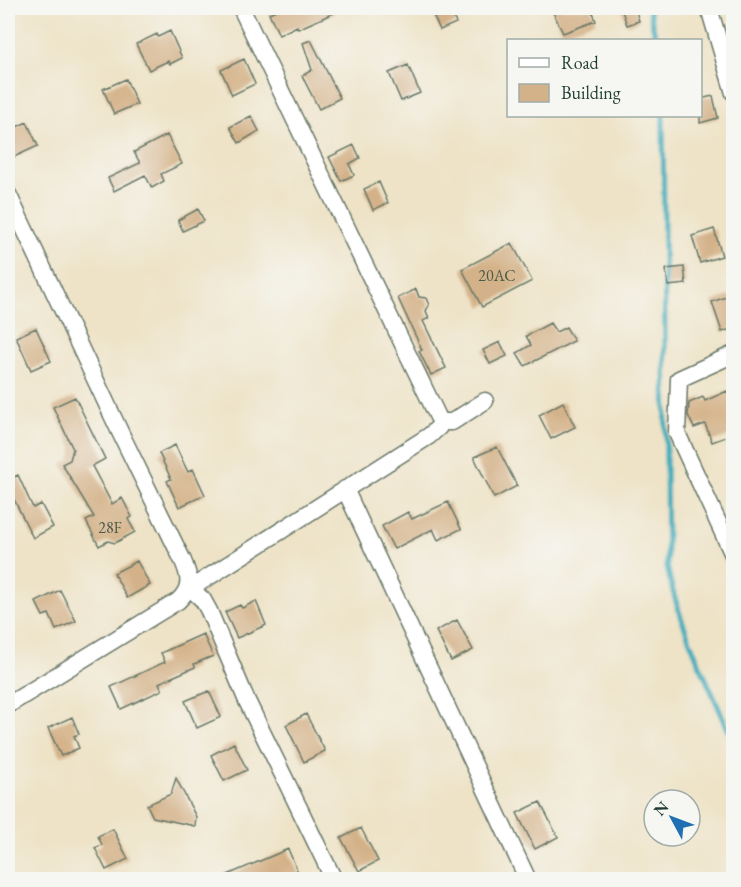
<svg xmlns="http://www.w3.org/2000/svg" width="741" height="887" font-family="'EB Garamond',serif">
	<rect width="100%" height="100%" fill="#f6f6f2"/>
	<filter id="ink" filterUnits="userSpaceOnUse"><feTurbulence type="fractalNoise" baseFrequency=".0167" numOctaves="2"/><feDisplacementMap in="SourceGraphic" scale="12" xChannelSelector="R" yChannelSelector="G"/><feConvolveMatrix kernelMatrix="1 2 1 2 8 2 1 2 1" color-interpolation-filters="sRGB"/></filter>
	<filter id="wash" filterUnits="userSpaceOnUse"><feTurbulence type="fractalNoise" baseFrequency=".008" numOctaves="4" result="noise"/><feDisplacementMap in="SourceGraphic" scale="24" xChannelSelector="R" yChannelSelector="G"/><feGaussianBlur stdDeviation="1.35" result="paint"/><feColorMatrix in="noise" values="0 0 0 0 0 0 0 0 0 0 0 0 0 0 0 0 0 1.4 0 .05"/><feComposite in="paint" operator="in"/></filter>
	<g filter="url(#wash)">
		<rect width="100%" height="100%" fill="#eee3c7"/>
		<g fill="none" stroke-linecap="round" stroke-linejoin="round">
			<!-- stream -->
			<path stroke="#3eacbc" stroke-width="5" d="M649,8l7,32
				M663,116l4,450c11,59 44,122 67,177"/>
		</g>
		<g id="blocks">
			<!-- building -->
			<path fill="#d4b289" d="M281,8h64l-47,21 -1,-3 -18,9 -10,-22z
				M551,8h40l5,13 -33,12z
				M621,8h14l4,13 -12,4z
				M449,9l7,14 -16,7 -7,-15z
				M170,31l12,27 -12,6 -2,-3 -19,9 -13,-26 21,-10 1,3z
				M311,40l29,58 -21,11 -17,-33 10,-6 -9,-27z
				M244,59l11,25 -23,11 -11,-25z
				M408,65l12,28 -19,8 -12,-28z
				M126,79l11,25 -23,10 -11,-25z
				M713,96l5,22 -18,5v-24z
				M251,116l8,15 -20,12 -9,-16z
				M27,122l11,24 -24,11 -6,-13v-13z
				M167,135l15,29 -21,10 3,7 -12,7 -7,-13 -31,16 -6,-13 32,-15 -6,-11z
				M354,145l6,13 -11,6 5,11 -13,6 -12,-24z
				M379,182l9,21 -15,7 -9,-21z
				M198,209l6,12 -21,10 -5,-11z
				M714,229l8,27 -22,7 -8,-27z
				M512,243l20,38 -50,26 -20,-38z
				M684,267l2,17 -18,2 -2,-17z
				M416,289l3,8 7,1 3,7 -3,6 3,7 -6,3 23,47 -15,7 -12,-24 3,-1 -24,-52z
				M734,294v34l-12,4 -10,-30z
				M550,323l6,9 10,-5 8,14 -49,25 -8,-13 14,-8 -5,-9z
				M36,328l15,33 -20,9 -15,-33z
				M500,342l7,14 -17,8 -7,-14z
				M727,391l3,8 4,-2v37l-22,8 -7,-18 -11,4 -6,-13 1,-12 14,-6 2,4z
				M75,397l30,62 -13,7 20,38 10,-6 10,19 -4,2 7,13 -20,11 -7,-2 -9,5 -13,-25 8,-4 -32,-53 8,-4 3,-11 -20,-42z
				M563,402l12,25 -24,12 -12,-24z
				M175,445l13,27 5,-3 12,26 -26,12 -12,-26 4,-2 -12,-26z
				M497,447l20,39 -23,12 -20,-41z
				M18,475l15,33 8,-4 12,23 -20,11 -25,-51v-7z
				M448,502l13,27 -23,11 -5,-11 -39,20 -12,-23 26,-14 4,7z
				M137,561l13,24 -23,13 -13,-25z
				M60,590l16,31 -20,9 -7,-16 -6,2 -7,-14z
				M256,601l10,24 -29,13 -12,-26 15,-7 2,3z
				M457,620l16,30 -22,11 -15,-30z
				M203,634l10,22 -19,8 1,3 -36,16 3,7 -41,19 -10,-22 54,-25 -4,-9z
				M209,691l12,26 -24,11 -12,-27z
				M306,714l19,37 -21,11 -18,-37z
				M72,717l7,17 -5,2 5,12 -18,8 -13,-28z
				M234,743l13,27 -23,11 -13,-26z
				M176,778l20,39 -1,9 -42,-9 -6,-12 24,-11z
				M540,802l18,35 -23,12 -18,-36z
				M361,828l17,33 -19,10 -18,-33z
				M113,829l15,30 -22,11 -11,-22 7,-3 -4,-9z
				M288,849l13,30h-83z"/>
		</g>
	</g>
	<g filter="url(#ink)">
		<use href="#blocks" fill-opacity="0" stroke="#677767" stroke-width="1.5"/>
		<g fill="none" stroke-linecap="round" stroke-linejoin="round">
			<defs>
				<path id="street" d="M241,8l197,409 3,5h11l33,-21
					M709,8l25,85
					M8,194l112,238 63,129c7,16 9,27 -5,40l-170,104
					M734,354l-55,25 -2,54 57,124
					M345,489l183,391
					M189,587l14,13 6,11 38,90 87,179
					M189,587l7,-2 233,-149 10,-9 2,-5"/>
			</defs>
			<!-- street casing -->
			<use href="#street" stroke="#677767" stroke-width="19"/>
			<!-- street -->
			<use href="#street" stroke="#fff" stroke-width="16"/>
		</g>
	</g>
	<g text-anchor="middle" stroke-width="4.5" stroke-linejoin="round" paint-order="stroke">
		<!-- number labels -->
		<g font-size="16" fill="#4c5a49">
			<text x="497" y="281">20AC</text>
			<text x="110" y="533">28F</text>
		</g>
	</g>
	<!-- margin -->
	<rect width="741" height="887" fill="none" stroke="#f6f6f2" stroke-width="30"/>
	<!-- legend -->
	<rect x="507" y="39" width="195" height="78" fill="#f6f6f2" stroke="#a0aca6" stroke-width="1.5"/>
	<rect x="519" y="58" width="30" height="9" fill="#ffffff" stroke="#a0aca6" stroke-width="1.5"/>
	<text x="561" y="69" font-size="18" fill="#1f3d34">Road</text>
	<rect x="519" y="84" width="30" height="18" fill="#d4b289" stroke="#a0aca6" stroke-width="1.5"/>
	<text x="561" y="99" font-size="18" fill="#1f3d34">Building</text>
	<!-- north arrow -->
	<g transform="translate(672 818) rotate(311)"><circle r="28" fill="#f6f6f2" stroke="#a0aca6" stroke-width="1.5"/>
	<path d="M0-4.5L10 22L0 15L-10 22Z" fill="#1f6fb2"/>
	<text y="-9" font-size="16" font-weight="bold" text-anchor="middle" fill="#1f3d34">N</text>
	</g>
</svg>
